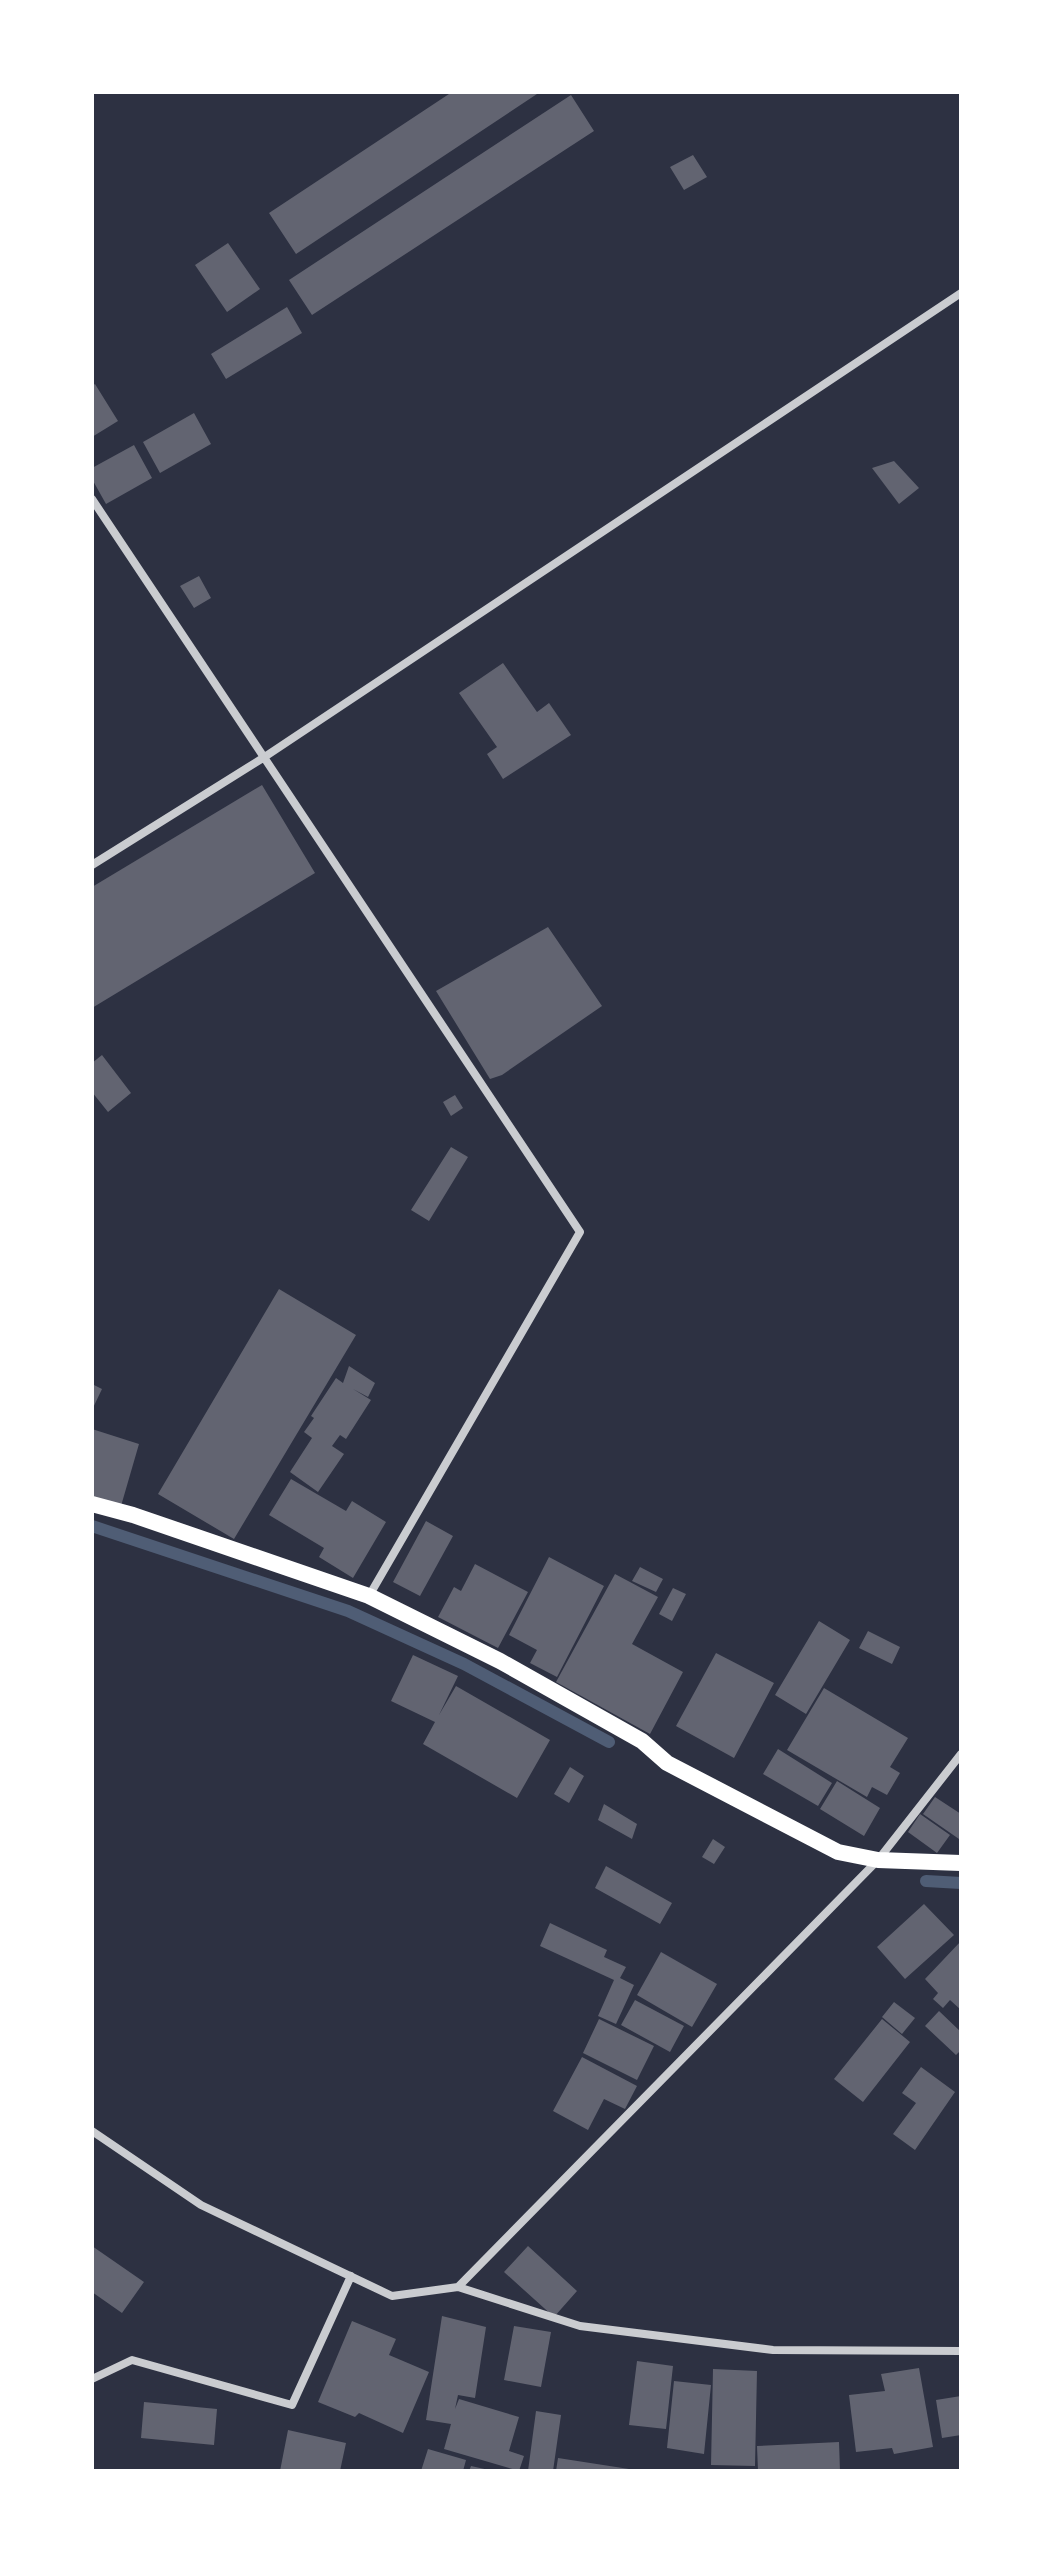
<svg xmlns="http://www.w3.org/2000/svg" width="1053" height="2563" font-family="'PT Sans Narrow',sans-serif">
	<rect width="100%" height="100%" fill="#2d3142"/>
	<g fill="none" stroke-linecap="round" stroke-linejoin="round">
		<!-- stream -->
		<path stroke="#4f5d75" stroke-width="12" d="M92,1526l256,85 116,53 145,78
			M926,1881l35,2"/>
	</g>
	<!-- building -->
	<path fill="#626471" d="M452,92h88l-244,162 -27,-41z
		M571,95l23,36 -282,184 -23,-35z
		M693,155l14,22 -23,13 -14,-23z
		M228,243l32,46 -33,23 -32,-47z
		M287,307l15,26 -76,46 -15,-25z
		M95,384l23,37 -26,16v-51z
		M194,413l17,31 -51,29 -17,-31z
		M134,445l18,33 -46,26 -14,-25v-11z
		M894,461l25,27 -20,16 -27,-36z
		M199,576l12,22 -17,10 -14,-22z
		M503,663l34,49 12,-9 22,32 -68,44 -16,-25 10,-7 -38,-54z
		M262,785l53,88 -223,135v-121z
		M548,927l54,79 -100,69 -12,4 -54,-88z
		M102,1055l29,38 -23,19 -16,-20v-29z
		M455,1095l8,13 -12,8 -8,-14z
		M451,1147l17,10 -39,64 -18,-11z
		M279,1289l77,46 -122,204 -76,-45z
		M349,1366l26,17 -7,14 -15,-8 18,11 -25,39 -6,-4 -8,11 12,8 -26,38 -28,-20 22,-34 -8,-6 10,-14 -3,-2 25,-38 7,5z
		M92,1384l10,5 -10,21z
		M92,1429l47,15 -18,62 -29,-9z
		M291,1479l55,32 6,-10 34,21 -33,56 -34,-21 5,-9 -55,-33z
		M426,1521l27,15 -33,60 -27,-14z
		M549,1557l55,29 -47,91 -27,-14 7,-13 -28,-15z
		M475,1564l53,28 -30,56 -60,-31 16,-30 7,4z
		M640,1567l23,12 -7,13 -24,-11z
		M615,1574l43,23 -26,47 51,28 -33,62 -94,-52z
		M673,1588l13,6 -14,27 -13,-7z
		M819,1621l31,19 -44,74 -31,-19z
		M868,1631l32,16 -8,17 -33,-16z
		M716,1653l58,30 -40,75 -58,-32z
		M413,1655l45,21 -19,39 17,-29 94,54 -33,58 -94,-54 12,-22 -44,-21z
		M824,1688l84,50 -18,29 10,6 -13,22 -15,-8 -5,10 -80,-47z
		M778,1749l54,34 -14,23 -55,-32z
		M570,1767l14,9 -15,27 -15,-9z
		M837,1781l43,27 -16,28 -44,-27z
		M935,1797l26,17 -2,25 -36,-25z
		M604,1804l33,20 -5,15 -34,-19z
		M920,1814l30,21 -13,18 -29,-21z
		M713,1839l12,8 -11,17 -12,-7z
		M606,1866l66,37 -12,21 -65,-36z
		M924,1904l30,31 -49,44 -28,-32z
		M550,1923l57,27 -3,7 22,10 -6,11 14,7 -18,39 -18,-8 16,-36 -74,-34z
		M961,1941v69l-11,-10 -7,8 -10,-9 5,-6 -13,-14z
		M661,1952l56,32 -25,43 -55,-32z
		M635,2000l49,26 -14,26 -49,-27z
		M894,2002l21,16 -13,16 -20,-17z
		M939,2011l22,21v18l-5,5 -31,-29z
		M599,2019l55,27 -17,34 -54,-27z
		M882,2019l28,23 -47,60 -29,-23z
		M582,2057l55,29 -12,23 -21,-10 -16,31 -35,-19z
		M921,2067l34,25 -40,58 -22,-16 23,-31 -14,-10z
		M92,2246l52,36 -22,31 -30,-21z
		M528,2246l49,45 -23,26 -50,-45z
		M442,2316l44,11 -11,71 -17,-3 -3,14 4,-10 60,18 -10,34 15,5 -5,15 -75,-22 7,-25 -25,-4z
		M352,2321l44,18 -7,16 40,17 -26,61 -44,-20 -4,4 -37,-15z
		M514,2326l37,6 -10,55 -37,-7z
		M637,2361l36,5 -7,63 -37,-4z
		M919,2368l14,79 -39,7 -2,-6 -36,4 -7,-57 36,-4 -4,-17z
		M713,2369l44,2 -2,95 -44,-1z
		M674,2381l37,4 -7,69 -37,-6z
		M961,2396v39l-19,3 -6,-38z
		M144,2402l73,7 -3,36 -73,-7z
		M536,2411l25,4 -8,56h-25z
		M288,2430l58,13 -6,28h-60z
		M839,2442l1,29h-82l-1,-25z
		M428,2449l38,11 -3,11h-42z
		M558,2458l71,11v2h-73z
		M471,2466l18,4v1h-20z"/>
	<g fill="none" stroke-linecap="round" stroke-linejoin="round">
		<!-- minor -->
		<path stroke="#caccd0" stroke-width="8" d="M92,499l488,733 -211,364
			M92,865l171,-107 698,-465
			M961,1754l-83,106 -420,427 122,39 193,24 188,1
			M92,2131l109,74 191,91 66,-9
			M92,2379l40,-19 160,45 59,-129"/>
		<!-- secondary -->
		<path stroke="#fff" stroke-width="16" d="M92,1504l41,11 236,81 131,65 142,80 25,22 171,89 40,8 83,3"/>
	</g>
	<!-- border -->
	<rect width="1053" height="2563" fill="none" stroke="#ffffff" stroke-width="188"/>
</svg>
